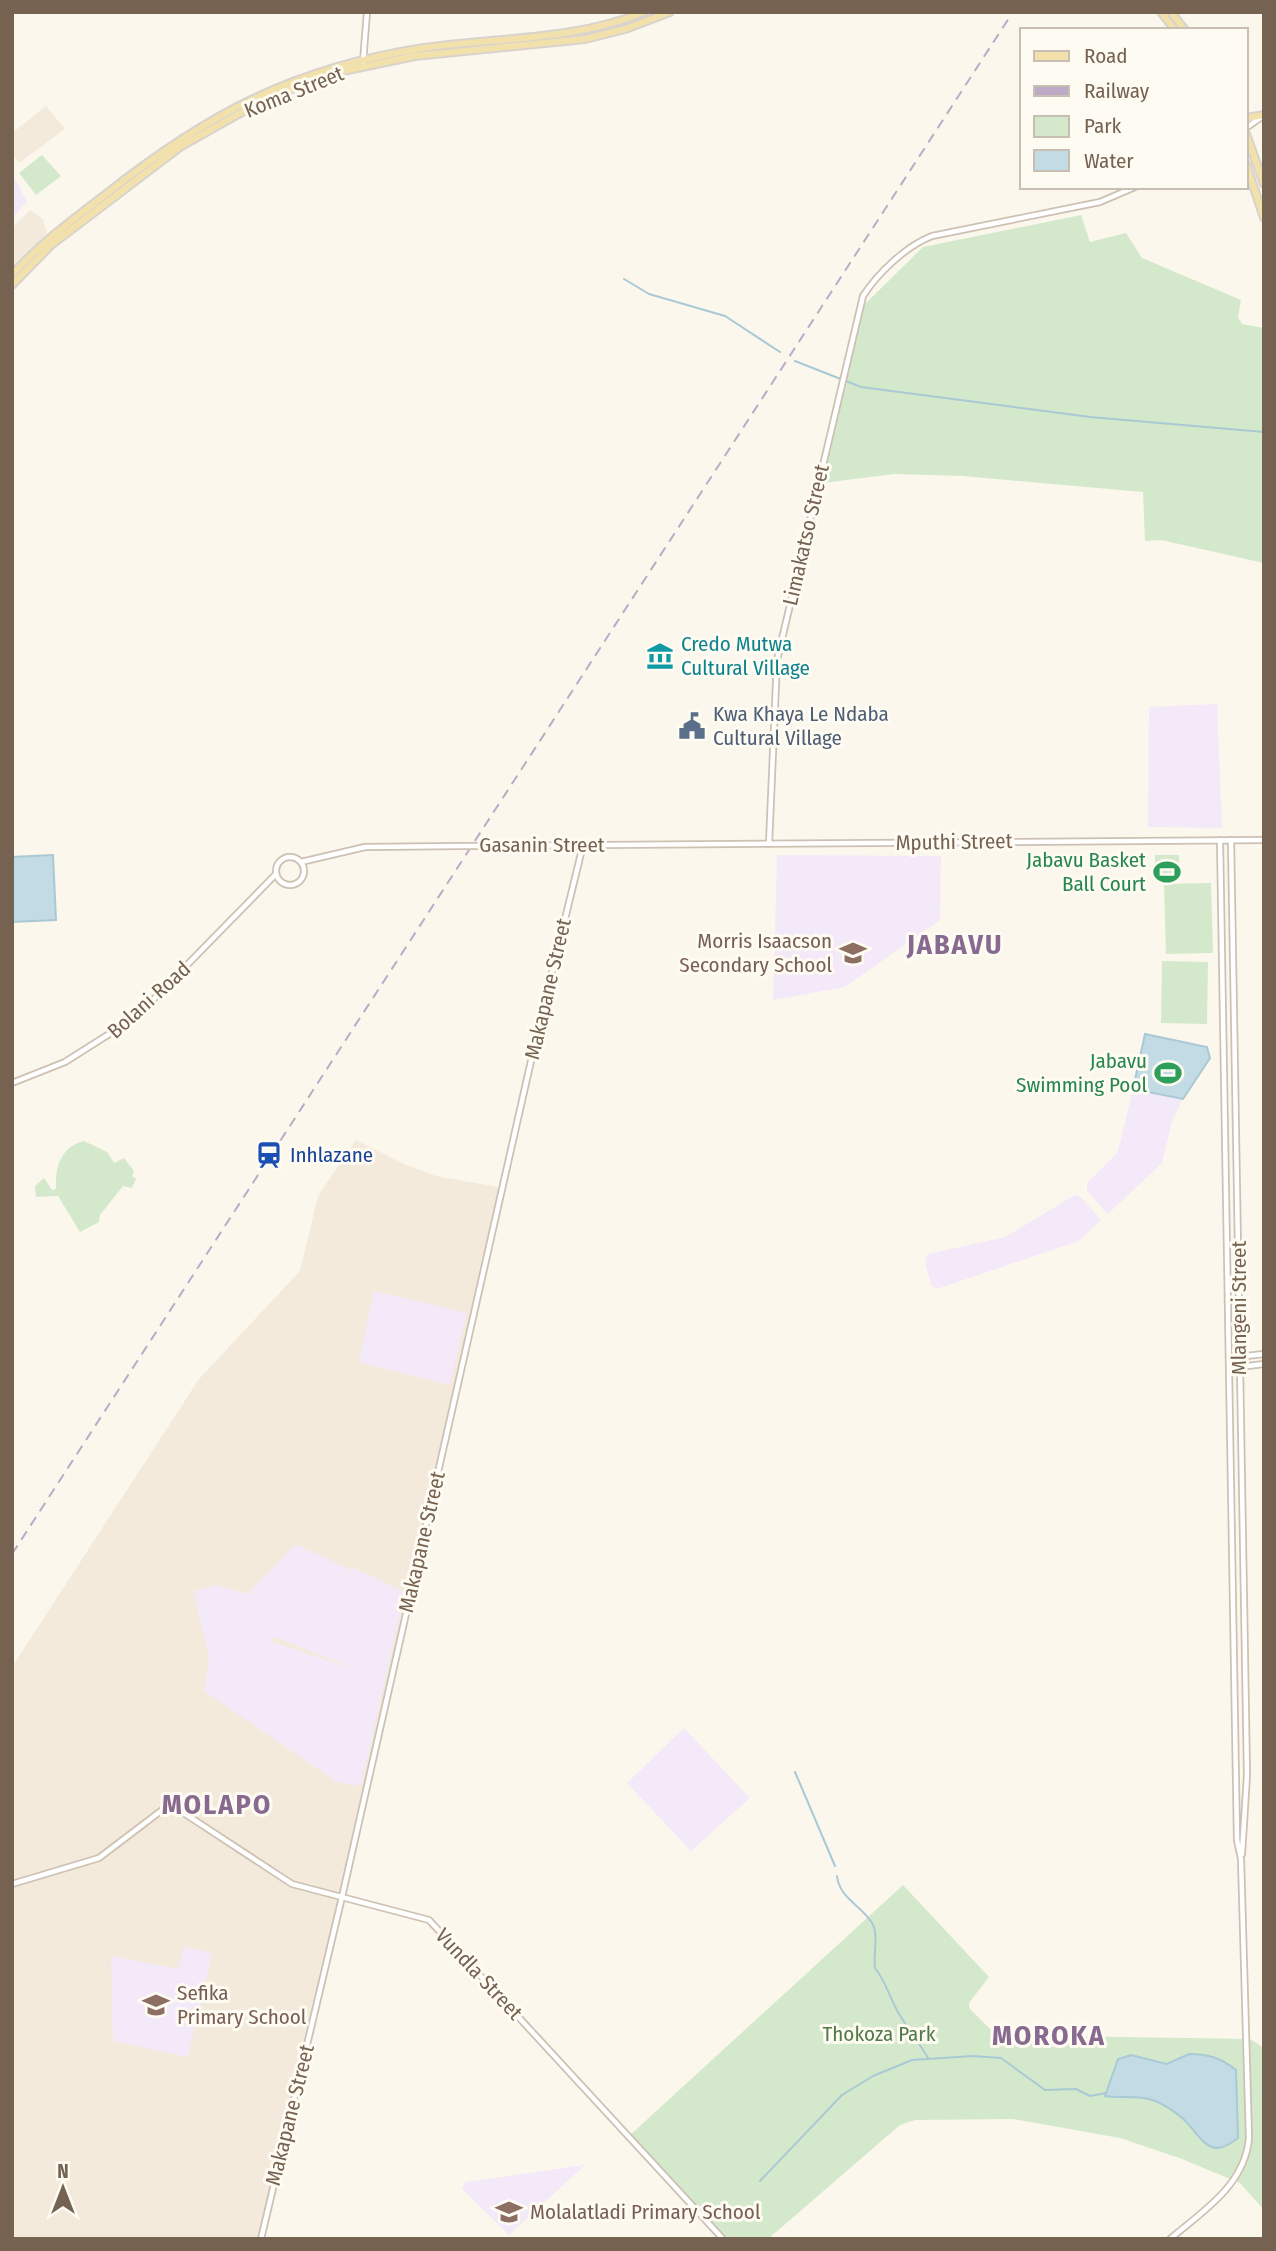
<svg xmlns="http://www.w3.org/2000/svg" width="1276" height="2251" font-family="'Fira Sans Condensed',sans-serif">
	<rect width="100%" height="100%" fill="#fbf7ed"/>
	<!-- residential -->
	<path fill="#f3eadc" d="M46,106l19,23 -46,34 -7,-9v-21z
		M30,210l13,9 4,15 -35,36v-42z
		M356,1140l48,24 32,12 67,12 -241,1051h-250v-572l187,-288 101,-108 18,-75z"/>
	<!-- education -->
	<path fill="#f4e9f8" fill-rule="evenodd" d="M12,173l15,29 -15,16z
		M1217,704l5,124 -74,-1 1,-120z
		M777,855l164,1 -1,64 -95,67 -72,13z
		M1133,1089l50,10 -11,22 -10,42 -54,51 -21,-23v-8l31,-31z
		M1075,1195l6,2 20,23 -22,21 -142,48 -6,-4 -6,-25 3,-6 77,-17z
		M374,1291l93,22 -17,72 -91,-23z
		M296,1544l52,25 -27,26 31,-28 53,25 -44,194 -24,-4 -133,-91 5,-33 -15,-67 22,-6 31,9zM275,1637l90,36 -95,-32z
		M684,1728l66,70 -59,53 -64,-68z
		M184,1946l28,7 -24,104 -75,-16 -2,-85 67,13z
		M585,2165l-76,70 -47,-46 3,-7z"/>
	<!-- green -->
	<path fill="#d4e9cb" d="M42,155l19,21 -25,19 -17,-22z
		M1081,215l9,27 36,-9 16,25 99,42 -3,17 4,7 22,4v235l-103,-23 -16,1 -2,-49 -180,-16 -69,-2 -71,9 39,-176 61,-60z
		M1155,855h24v23h-24z
		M1211,883l2,70 -47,1 -2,-70z
		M1162,961l46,1 -1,62 -46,-1z
		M84,1141l23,11 7,11 10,-5 10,13 -2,5 4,3 -4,9 -9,-2 -23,29 -1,7 -19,10 -22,-36 -22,1 -1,-11 9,-8 8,12 4,-1c-1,-21 4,-42 28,-48z
		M903,1885l86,92 -20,26v5l27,27 254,4 14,9v162l-24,-27 -58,-24 -62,-21 -107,-19 -98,1 -15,5 -132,114h-44l-95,-103z"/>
	<!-- water -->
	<path fill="#c2dbe4" stroke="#a9c9d5" stroke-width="2" d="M53,855l3,65 -44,2v-65z
		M1145,1034l62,13 3,11 -27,41 -50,-10z
		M1189,2054c20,0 32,4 47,16l2,68c-25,20 -32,7 -48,-12 -8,-10 -28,-24 -41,-27 -13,-3 -31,-1 -44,-3l13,-37 13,-4 36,9z"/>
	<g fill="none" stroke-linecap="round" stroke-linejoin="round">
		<!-- stream -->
		<path stroke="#a9c9d5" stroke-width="2" d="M624,279l25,15 76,22 55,36
			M795,361l66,26 229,30 174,15
			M795,1772l40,94
			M837,1876c2,22 25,30 35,47 7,11 1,32 3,45 11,14 14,28 23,44 9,16 21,30 30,46
			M760,2181l82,-86 31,-19 39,-16 61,-4 28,2 44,32 31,-1 14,7 16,-3"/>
		<defs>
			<path id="minor" d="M363,62l4,-50
				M1246,128l17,-12
				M1231,840l16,935 -5,79
				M769,844l8,-184 86,-364c15,-23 43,-50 69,-60l168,-34 35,-15
				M483,846l781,-6
				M276 871a14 14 0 1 1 28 0a14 14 0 1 1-28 0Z
				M301,862l64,-15 95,-1
				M12,1083l53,-21 71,-45 140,-143
				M1237,1357l27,-3
				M1231,1368l33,-4
				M12,1884l87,-26 71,-54 122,80 137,36 294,319
				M261,2239l81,-342 196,-867 45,-185
				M1170,2239c33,-28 75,-54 79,-101l-8,-279 -4,-19 -17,-1000"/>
			<path id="major" d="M1161,12l14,18
				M1171,12l14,18
				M1246,118l18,-3
				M1246,134l18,50
				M1246,164l18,54
				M12,275c28,-31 60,-55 93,-80 102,-81 189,-127 319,-147 74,-11 150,-7 220,-36
				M12,285l39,-40 129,-98 71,-40 59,-26 28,-9 77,-16 170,-17 40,-10 45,-17"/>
		</defs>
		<!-- minor casing -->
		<use href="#minor" stroke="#cdc1b3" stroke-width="8"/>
		<!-- major casing -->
		<use href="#major" stroke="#d9d3ce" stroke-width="10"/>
		<!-- minor -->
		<use href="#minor" stroke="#fff" stroke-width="4.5"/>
		<!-- major -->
		<use href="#major" stroke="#f3e1ac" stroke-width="6"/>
		<!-- rail -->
		<path stroke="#bcaac6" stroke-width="2" stroke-dasharray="10 7" stroke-linecap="butt" d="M12,1554l1001,-1542"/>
		<defs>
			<path id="minor-bridge" d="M460,846h23"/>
		</defs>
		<!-- minor-bridge casing -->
		<use href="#minor-bridge" stroke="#cdc1b3" stroke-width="8" stroke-linecap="butt"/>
		<!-- minor-bridge -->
		<use href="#minor-bridge" stroke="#fff" stroke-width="4.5"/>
	</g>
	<!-- icons -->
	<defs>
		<symbol id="museum-bare" viewBox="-9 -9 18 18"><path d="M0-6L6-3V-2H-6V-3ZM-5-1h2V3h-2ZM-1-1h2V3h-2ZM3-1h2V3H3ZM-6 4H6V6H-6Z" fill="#0f9aa8" stroke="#fefbf3" stroke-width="2.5" paint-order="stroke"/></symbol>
		<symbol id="civic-bare" viewBox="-9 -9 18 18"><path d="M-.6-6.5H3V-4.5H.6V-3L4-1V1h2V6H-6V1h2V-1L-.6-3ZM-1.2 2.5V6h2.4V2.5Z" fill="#5c6f8a" stroke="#fefbf3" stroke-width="2.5" paint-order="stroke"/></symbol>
		<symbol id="stadium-bare" viewBox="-9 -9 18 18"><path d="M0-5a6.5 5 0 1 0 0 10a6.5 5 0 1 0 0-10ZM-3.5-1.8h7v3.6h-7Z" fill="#2e9e5b" stroke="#fefbf3" stroke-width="2.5" paint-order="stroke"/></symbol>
		<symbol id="school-bare" viewBox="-9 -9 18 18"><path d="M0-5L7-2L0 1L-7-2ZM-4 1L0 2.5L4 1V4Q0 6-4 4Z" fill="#8d6e63" stroke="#fefbf3" stroke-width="2.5" paint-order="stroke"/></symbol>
		<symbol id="station-bare" viewBox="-9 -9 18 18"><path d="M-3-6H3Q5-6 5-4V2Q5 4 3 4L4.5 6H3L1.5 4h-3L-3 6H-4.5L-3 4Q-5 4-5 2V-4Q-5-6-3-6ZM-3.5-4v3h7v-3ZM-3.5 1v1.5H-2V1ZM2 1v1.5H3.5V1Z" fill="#1a4fb4" stroke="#fefbf3" stroke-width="2.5" paint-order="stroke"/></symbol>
	</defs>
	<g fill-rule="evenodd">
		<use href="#museum-bare" x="641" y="637" width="38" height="38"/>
		<use href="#civic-bare" x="673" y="707" width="38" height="38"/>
		<use href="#stadium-bare" x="1148" y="853" width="38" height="38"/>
		<use href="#school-bare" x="834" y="934" width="38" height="38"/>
		<use href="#stadium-bare" x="1149" y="1054" width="38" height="38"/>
		<use href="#station-bare" x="250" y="1136" width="38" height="38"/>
		<use href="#school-bare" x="137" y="1986" width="38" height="38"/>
		<use href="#school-bare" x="490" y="2193" width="38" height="38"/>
	</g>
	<g text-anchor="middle" stroke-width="6" stroke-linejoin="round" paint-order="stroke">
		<!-- street labels -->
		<g font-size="21" fill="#766251" stroke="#fefbf3">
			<text transform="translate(294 92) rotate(-22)" y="7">Koma Street</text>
			<text transform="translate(806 535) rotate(-77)" y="7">Limakatso Street</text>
			<text transform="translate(954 842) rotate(-1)" y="7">Mputhi Street</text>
			<text x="542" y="852">Gasanin Street</text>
			<text transform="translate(548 989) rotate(-77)" y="7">Makapane Street</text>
			<text transform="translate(149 1000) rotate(-42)" y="7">Bolani Road</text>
			<text transform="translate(1239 1308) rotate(-90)" y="7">Mlangeni Street</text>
			<text transform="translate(422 1542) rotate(-77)" y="7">Makapane Street</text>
			<text transform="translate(479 1974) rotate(47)" y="7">Vundla Street</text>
			<text transform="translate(290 2115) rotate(-76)" y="7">Makapane Street</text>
		</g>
		<!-- culture labels -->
		<g font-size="21" fill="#0d838f" stroke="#fefbf3" text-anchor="start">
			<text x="681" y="651">Credo Mutwa<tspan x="681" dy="24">Cultural Village</tspan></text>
		</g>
		<!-- service labels -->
		<g font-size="21" fill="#4e5e75" stroke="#fefbf3" text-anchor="start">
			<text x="713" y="721">Kwa Khaya Le Ndaba<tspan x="713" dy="24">Cultural Village</tspan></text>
		</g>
		<!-- leisure labels -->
		<g font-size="21" fill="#27864d" stroke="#fefbf3" text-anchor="end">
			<text x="1146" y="867">Jabavu Basket<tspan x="1146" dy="24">Ball Court</tspan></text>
			<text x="1147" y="1068">Jabavu<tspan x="1147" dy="24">Swimming Pool</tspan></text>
		</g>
		<!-- education labels -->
		<g font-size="21" fill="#785e54" stroke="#fefbf3" text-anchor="start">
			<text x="832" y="948" text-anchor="end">Morris Isaacson<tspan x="832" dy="24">Secondary School</tspan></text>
			<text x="177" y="2000">Sefika<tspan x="177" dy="24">Primary School</tspan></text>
			<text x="530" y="2219">Molalatladi Primary School</text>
		</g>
		<!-- transit labels -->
		<g font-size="21" fill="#164399" stroke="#fefbf3" text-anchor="start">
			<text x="290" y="1162">Inhlazane</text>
		</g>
		<!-- park labels -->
		<g font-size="21" fill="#527a49" stroke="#fefbf3">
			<text x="879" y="2041">Thokoza Park</text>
		</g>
		<!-- district labels -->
		<g font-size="28" font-weight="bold" letter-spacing="2" fill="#886990" stroke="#fefbf3">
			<text x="955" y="954">JABAVU</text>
			<text x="217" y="1814">MOLAPO</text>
			<text x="1049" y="2045">MOROKA</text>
		</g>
	</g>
	<!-- border -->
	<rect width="1276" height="2251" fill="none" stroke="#766251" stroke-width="28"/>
	<!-- legend -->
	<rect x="1020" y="28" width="228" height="161" fill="#fefbf3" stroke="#c8beb2" stroke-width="2"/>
	<rect x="1034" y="51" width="35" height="10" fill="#f3e1ac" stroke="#c8beb2" stroke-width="2"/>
	<text x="1084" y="63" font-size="21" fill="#766251">Road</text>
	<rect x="1034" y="86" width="35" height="10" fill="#bcaac6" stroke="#c8beb2" stroke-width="2"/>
	<text x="1084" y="98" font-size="21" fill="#766251">Railway</text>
	<rect x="1034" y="116" width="35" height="21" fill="#d4e9cb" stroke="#c8beb2" stroke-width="2"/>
	<text x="1084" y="133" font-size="21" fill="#766251">Park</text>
	<rect x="1034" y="150" width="35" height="21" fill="#c2dbe4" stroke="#c8beb2" stroke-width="2"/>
	<text x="1084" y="168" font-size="21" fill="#766251">Water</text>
	<!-- north arrow -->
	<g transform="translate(63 2188)" stroke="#fefbf3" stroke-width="5" paint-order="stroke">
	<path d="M0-5L12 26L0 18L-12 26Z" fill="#766251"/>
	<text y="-10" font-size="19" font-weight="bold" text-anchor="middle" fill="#766251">N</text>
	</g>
</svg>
